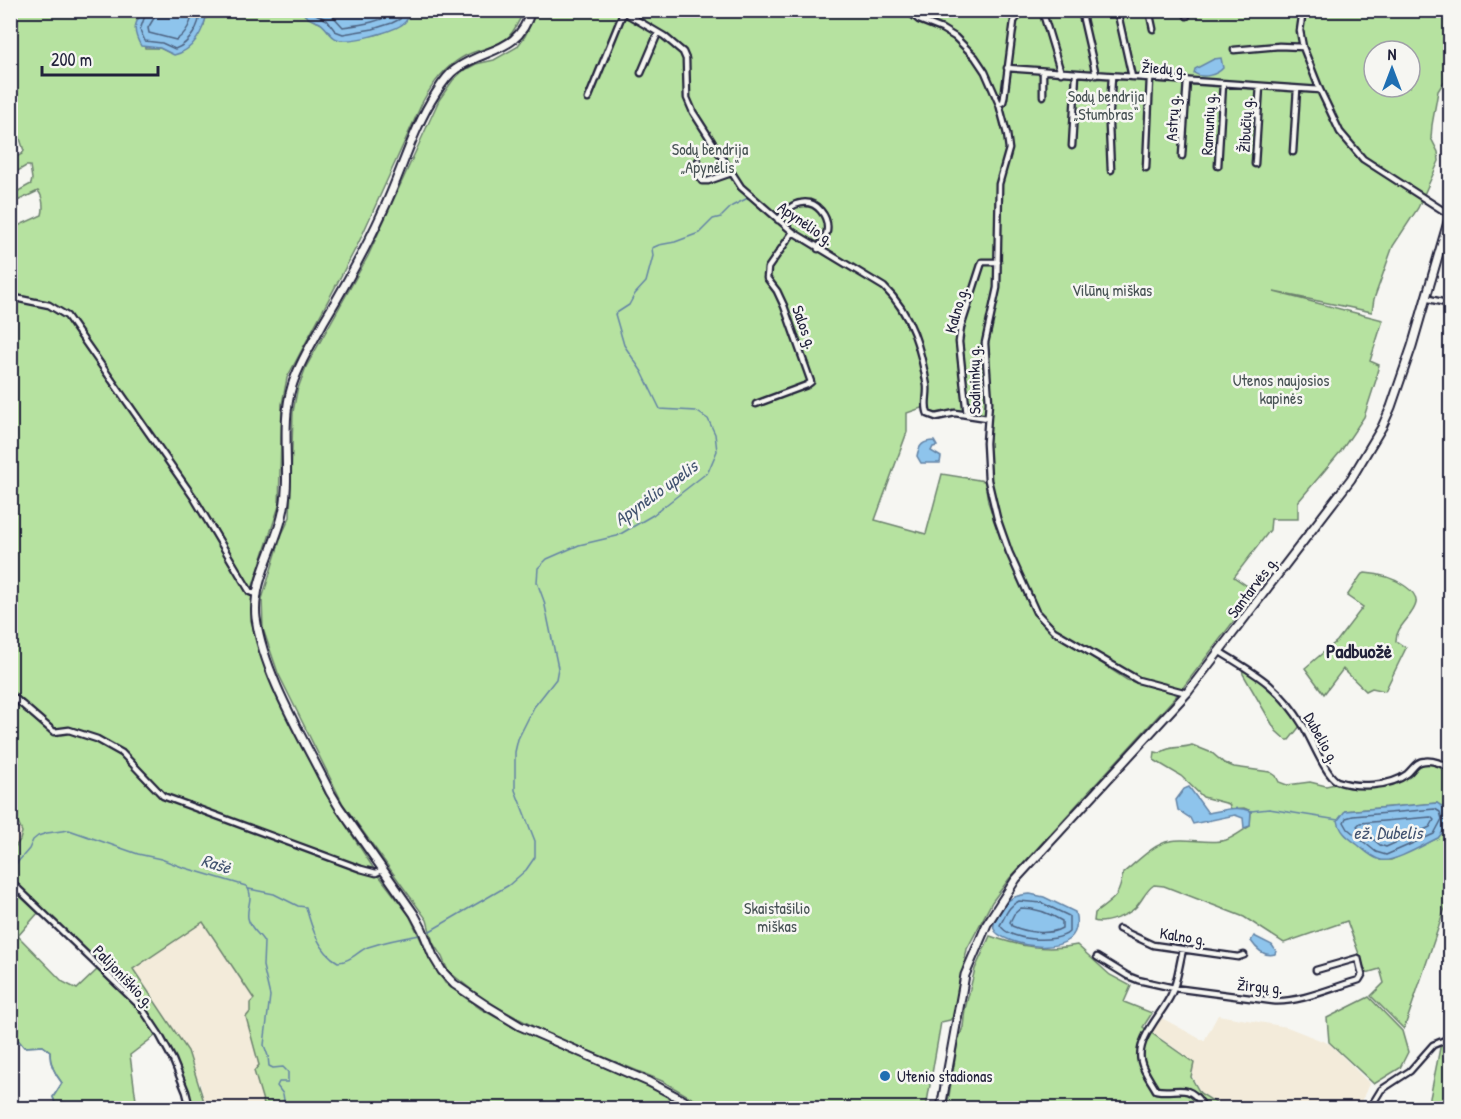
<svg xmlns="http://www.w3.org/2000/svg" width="1461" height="1119" font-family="'Patrick Hand',sans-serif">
	<rect width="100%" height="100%" fill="#f6f6f2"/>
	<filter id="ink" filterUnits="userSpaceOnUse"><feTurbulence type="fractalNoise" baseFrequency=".0167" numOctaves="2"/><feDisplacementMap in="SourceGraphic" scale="12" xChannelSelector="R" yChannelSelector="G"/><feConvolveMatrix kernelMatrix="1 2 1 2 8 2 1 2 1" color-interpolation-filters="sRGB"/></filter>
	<g filter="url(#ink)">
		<!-- built -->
		<path fill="#f3ebda" d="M10,804l12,28 -2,8 -9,14z
			M203,922l51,78 -4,12 -4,5 13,48 -5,6 11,37h-59l-6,-24 -43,-80 -24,-35z
			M1218,1015l69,12 43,17 40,40 -11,24h-133l-25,-15 -9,-17 2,-14 -42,-30 8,-15 44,24z"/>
		<!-- green -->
		<path fill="#b6e2a0" stroke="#6c826e" stroke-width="1.5" fill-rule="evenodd" d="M11,11h132l-6,7 8,30h15l10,5 34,-28 3,-14h95c3,7 11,9 18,12 37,18 60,20 90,-9v-3h114c-6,11 -12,27 -25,33 -12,5 -25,6 -36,13 -19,11 -30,26 -40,44l-64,141 -72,136 -5,26 -3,102 -26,80 -2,35 18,56 56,116 49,76 35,46 18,38 18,30 36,26 40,22 129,56 40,21h-425l-11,-37 5,-6 -13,-48 4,-5v-9l4,-4 -51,-77 -70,47 55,82 18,57h-14l-15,-43 -36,-60 -130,-128 -1,-23 10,-14 2,-8 -12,-28 1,-575 31,-14c2,-7 1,-19 -4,-24l-27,13v-9l20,-11 1,-5 -2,-13h-4l-15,9v-15l11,-6 2,-3 -13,-40z
			M537,11h913v67l-7,5 -5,8 -6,34 -1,13 7,14 1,9 -21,47 -25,38 -19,53 -2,13 -98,-20 109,28 -13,41 9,4 -3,11 1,1 -13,40 -23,34 -43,51v17h-27l-1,11 -36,47 22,15 -74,97 -45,-12 -81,-47 -18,-20 -27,-60 -16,-48 -6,-29 -1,-27 3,-27 -36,-4 -17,3 -9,-1 -3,-2 -2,-8 -17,6v19l-32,88 51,14 16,-60 43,7 3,21 18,49 30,66 30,23 61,40 51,14 -169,185 -17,23 -25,47 -14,68 -3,3 -9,2 -15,86h-217l-47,-27 -112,-46 -63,-33 -39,-31 -6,-14 -9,-14 -6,-23 -84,-116 -65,-131 -15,-44 -1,-30 20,-65 8,-17 3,-105 4,-21 9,-24 62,-111 71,-156 14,-20 10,-9 13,-7 18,-4 23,-13 8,-11zM1374,51h36v36h-36z
			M1365,573c14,1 28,4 40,13 30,20 -10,34 -9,55l10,7 -21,43 -13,-3 -6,3 -23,-22 -19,25 -19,-26 32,-27 26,-34 -16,-11 14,-21z
			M1242,667c25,15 42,34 59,58l-12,15h-3l-10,-9 -33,-57z
			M1192,745l20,8 12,10 10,4 36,5 6,4 3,6 8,3 23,-3 16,4 14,-3 14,3 46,-7 7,-2 14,-14h13l16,7v131l-6,10 -40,118 -33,-33 13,-13 -4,-14 -14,4 -19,-52 -63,22 -40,-26 -80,-31 -10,-1c-9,6 -11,15 -19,23 -7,7 -31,17 -41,13l1,-8c20,-15 24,-15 28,-40 14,-11 30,-29 47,-32 18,-4 38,4 56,-1 9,-3 17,-10 24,-14l1,-15 -7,-3 -13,1 -2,-5 -26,-7 -22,-21 -27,-16 1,-8 5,1c11,-8 21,-4 32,-8zM1437,803l10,23 -9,12 -47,22h-11l-35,-49z
			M10,887l28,26 -20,23 45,46 14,7 21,-20 39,38 19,28 -26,20 7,53h-62l-5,-4 -15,-1 -2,-6 9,-14c-7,-9 -13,-20 -12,-32l-7,-5 -19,1 -13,-16z
			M990,936c29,10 56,16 87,9l33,30 21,11 -7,16 28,11 -9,14 51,36 -3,14 9,16 24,15h-277l11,-67 5,-14 2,-18 10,-40z
			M1369,997l33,34 6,21 -8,16 -26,16 -45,-42 -2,-24z
			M1450,1022v86h-22l13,-65z"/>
		<!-- water -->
		<path fill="#8ec4ec" stroke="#6383a5" stroke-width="1.5" d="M143,11l64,-1v2c-3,19 -14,39 -33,43l-14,-7 -19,-2c-8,-14 -8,-22 2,-35z
			M302,11h108c-1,4 -2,9 -6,12 -9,8 -55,21 -67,16 -8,-3 -10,-12 -17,-16 -7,-3 -15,-5 -18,-12z
			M1221,58l2,10c-6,7 -21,11 -29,5l1,-4 19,-10z
			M934,441l3,5 -4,1 -2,4 10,6 -1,6h-19l-4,-7c2,-11 6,-15 17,-15z
			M1189,787l19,26c13,-2 30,-8 43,-2l-1,15 -6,2 -1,-10 -8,-3 -42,9 -3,-6 -12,-8 -2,-10 8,-11z
			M1437,803c16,8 11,24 1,35 -13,6 -44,25 -57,22 -9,-2 -16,-9 -23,-15 -9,-7 -18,-12 -20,-25l7,-9z
			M1030,894l14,3 31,15c14,53 -76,33 -81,17 -2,-6 4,-13 6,-18 7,-13 16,-16 30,-17z
			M1254,936l18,9 4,6 -1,3c-10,3 -18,-4 -24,-13z"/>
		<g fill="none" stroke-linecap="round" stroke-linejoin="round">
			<!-- shore -->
			<path stroke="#4d6382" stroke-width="1.5" d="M147,10l-7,20 5,11 17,2 13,6c16,-6 24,-23 26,-39
				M155,10l-1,8 -6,10 1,5 27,7c10,-6 16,-18 17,-30
				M308,10l19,10 8,11 8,3 30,-5 19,-6 8,-4 4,-9
				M325,10l7,5 11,12c16,-2 42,-5 53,-17
				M1435,809l5,3 2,7 -8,15 -48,21 -10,-3 -28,-23 -4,-7 2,-4 7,-2z
				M1431,817l3,3 -4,7 -44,20 -6,-2 -23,-19 3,-3z
				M1019,901l23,2 27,13v16c-12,12 -61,9 -69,-7 6,-10 8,-19 19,-24z
				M1021,908c15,0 28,5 41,13v7c-14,8 -36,4 -50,-2l-2,-4 4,-8z"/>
			<!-- stream -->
			<path stroke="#6383a5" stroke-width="1.5" d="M1251,811l18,-2 69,11
				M10,871l19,-22 4,-9 5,-4 9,-3 22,-3 69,24 23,5 21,8 64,19c9,10 0,21 2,32 2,11 11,15 16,24l-1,24 7,30 -6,49 4,11 1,10 4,2 10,-1 5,5v10h-9l-2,4 6,8 1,6 -3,3 10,5
				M249,889l25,5 24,12 8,1c5,19 13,45 32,55 12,0 20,-11 30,-15 18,-6 34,-9 52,-12
				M430,931l79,-46 17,-15 9,-13v-16l-20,-51v-38l3,-13 16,-32 22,-28 2,-11 -14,-67 -7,-19 1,-14 9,-9 32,-14 38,-9 36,-21 55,-43 9,-21 -2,-17 -7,-15 -12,-8 -36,-2 -18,-37 -18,-27 -9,-31 14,-9 6,-11 11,-12 7,-26 -1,-8 7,-3 16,-3 24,-9 14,-14 8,-2 11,-11 16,-8
				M10,1031l14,16 19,-1 7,5c-1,12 5,23 12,32l-9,14 2,6 15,1 5,4"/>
			<defs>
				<path id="minor" d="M620,10l44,26 19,16 3,7 1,39 6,14 48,75 52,45 91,55c28,27 37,63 43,99 1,10 -3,19 1,28l8,3 19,-4 32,5
					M907,10l12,10 23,9 13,8 20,20 10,15 14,32 8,30 2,15 -10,35 -2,104 -12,55 4,59 -3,41 2,37 9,38 12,34 27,60 18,19 84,49 49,13
					M1042,10l19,63
					M1081,10l15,65
					M1117,10l15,67
					M1149,10l4,19
					M1186,10l1,6
					M1303,10l-3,21 3,16 17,43 20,42 23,27 87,56
					M1234,50l45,-4 24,1
					M1007,68l313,22
					M641,73l17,-40
					M1043,96v-24
					M588,99l35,-86
					M999,104l4,-2 1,-4 10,-77 9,-11
					M1072,146l4,-72
					M1293,152l4,-63
					M1182,156l5,-75
					M698,161v14l4,6h6l23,-8
					M1255,164l5,-78
					M1218,166l5,-82
					M1146,168l4,-90
					M1111,170l-2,-44 3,-50
					M778,220c6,-8 14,-16 23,-17 16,-3 28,14 26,28 -1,7 -6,12 -9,18
					M10,297l39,8 18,11 127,182 56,94 8,3
					M1425,298l25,6
					M756,404l51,-19 4,-3 -27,-76 -7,-15 -10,-13 1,-10 25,-36
					M967,415l-8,-73 2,-15 21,-65h16
					M1220,652c38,23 60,35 84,75 7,12 22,49 33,54 19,7 53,6 70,-7 6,-5 9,-13 18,-13 9,-1 17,3 25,7
					M10,694l44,38 15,-2 28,9 25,14 41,43 198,73 15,4 6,-3
					M10,881l131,126 18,27 14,26 13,32 4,16
					M1119,929l34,16 85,12 6,-2
					M1183,950c-4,14 -5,31 -12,45 -9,19 -35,44 -30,66 2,10 10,20 15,29 20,4 31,-8 45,13l-6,5
					M1097,957l31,19 10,4 36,8 99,13c26,2 61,-14 86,-21l3,-5 -4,-17 -42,12
					M1370,1108l11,-18 29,-19 23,-26 17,-7"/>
				<path id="secondary" d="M531,10c-12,44 -45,37 -75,59 -8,5 -15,16 -20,24 -24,37 -35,81 -54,120 -17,37 -37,73 -58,108 -11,21 -25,42 -32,65 -13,42 1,89 -10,131 -8,32 -30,67 -26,101 8,58 48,121 74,174l9,15 75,107 8,15 11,27 9,15 12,13 33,22 33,20 129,56 49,26
					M941,1108l24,-133 22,-51 29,-45 171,-186 164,-214 31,-52 9,-20 21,-61 38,-131"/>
			</defs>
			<!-- minor casing -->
			<use href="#minor" stroke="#22223b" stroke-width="9"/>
			<!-- secondary casing -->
			<use href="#secondary" stroke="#22223b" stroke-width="11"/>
			<!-- minor -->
			<use href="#minor" stroke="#f6f6f2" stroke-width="4.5"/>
			<!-- secondary -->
			<use href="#secondary" stroke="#f6f6f2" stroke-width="7"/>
		</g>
	</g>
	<!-- markers -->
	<circle fill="#1f6fb2" stroke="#f6f6f2" stroke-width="2" cx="885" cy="1076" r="6"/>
	<g text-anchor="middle" stroke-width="5" stroke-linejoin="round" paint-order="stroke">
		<!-- street labels -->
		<g font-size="16" fill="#22223b" stroke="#f6f6f2">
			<text transform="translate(1164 68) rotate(4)" y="6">Žiedų g.</text>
			<text transform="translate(1172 118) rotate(-87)" y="6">Astrų g.</text>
			<text transform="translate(1208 124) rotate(-87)" y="6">Ramunių g.</text>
			<text transform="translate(1245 125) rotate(-87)" y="6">Žibučių g.</text>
			<text transform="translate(806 223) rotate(35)" y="6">Apynėlio g.</text>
			<text transform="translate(956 310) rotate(-74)" y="6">Kalno g.</text>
			<text transform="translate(805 327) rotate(70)" y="6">Salos g.</text>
			<text transform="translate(974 380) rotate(-91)" y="6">Sodininkų g.</text>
			<text transform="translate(1252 587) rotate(-53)" y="6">Santarvės g.</text>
			<text transform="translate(1322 738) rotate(61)" y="6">Dubelio g.</text>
			<text transform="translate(1183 936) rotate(9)" y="6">Kalno g.</text>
			<text transform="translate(124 976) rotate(46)" y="6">Palijoniškio g.</text>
			<text transform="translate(1260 986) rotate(5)" y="6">Žirgų g.</text>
		</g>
		<!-- park labels -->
		<g font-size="16" fill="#475254" stroke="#f6f6f2">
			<text x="1106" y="102">Sodų bendrija<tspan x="1106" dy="18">„Stumbras“</tspan></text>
			<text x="710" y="155">Sodų bendrija<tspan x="710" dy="18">„Apynėlis“</tspan></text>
			<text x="1112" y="296">Vilūnų miškas</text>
			<text x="1281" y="386">Utenos naujosios<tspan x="1281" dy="18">kapinės</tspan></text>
			<text x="777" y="914">Skaistašilio<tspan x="777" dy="18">miškas</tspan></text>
		</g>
		<!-- poi labels -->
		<g font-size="16" fill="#22223b" stroke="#f6f6f2" text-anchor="start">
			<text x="897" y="1082">Utenio stadionas</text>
		</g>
		<!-- water labels -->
		<g font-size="18" font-style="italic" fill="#425370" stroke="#f6f6f2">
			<text transform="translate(656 493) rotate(-36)" y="6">Apynėlio upelis</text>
			<text x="1388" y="839">ež. Dubelis</text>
			<text transform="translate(216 864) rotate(17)" y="6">Rašė</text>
		</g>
		<!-- quarter labels -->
		<g font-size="20" font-weight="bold" fill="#22223b" stroke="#f6f6f2">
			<text x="1359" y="658">Padbuožė</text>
		</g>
	</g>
	<!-- margin -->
	<rect width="1461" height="1119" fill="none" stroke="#f6f6f2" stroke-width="36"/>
	<rect x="18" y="18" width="1425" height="1083" fill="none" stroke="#22223b" stroke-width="2" filter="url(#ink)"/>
	<!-- north arrow -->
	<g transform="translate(1392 69)"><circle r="28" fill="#f6f6f2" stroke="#a1a1a9" stroke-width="1.5"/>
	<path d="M0-4.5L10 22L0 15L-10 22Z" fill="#1f6fb2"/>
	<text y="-9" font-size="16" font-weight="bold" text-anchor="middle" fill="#22223b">N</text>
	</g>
	<!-- scale -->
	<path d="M42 66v9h116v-9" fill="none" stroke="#22223b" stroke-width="3"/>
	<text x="51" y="66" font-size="18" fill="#22223b" stroke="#f6f6f2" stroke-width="4.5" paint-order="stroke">200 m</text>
</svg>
